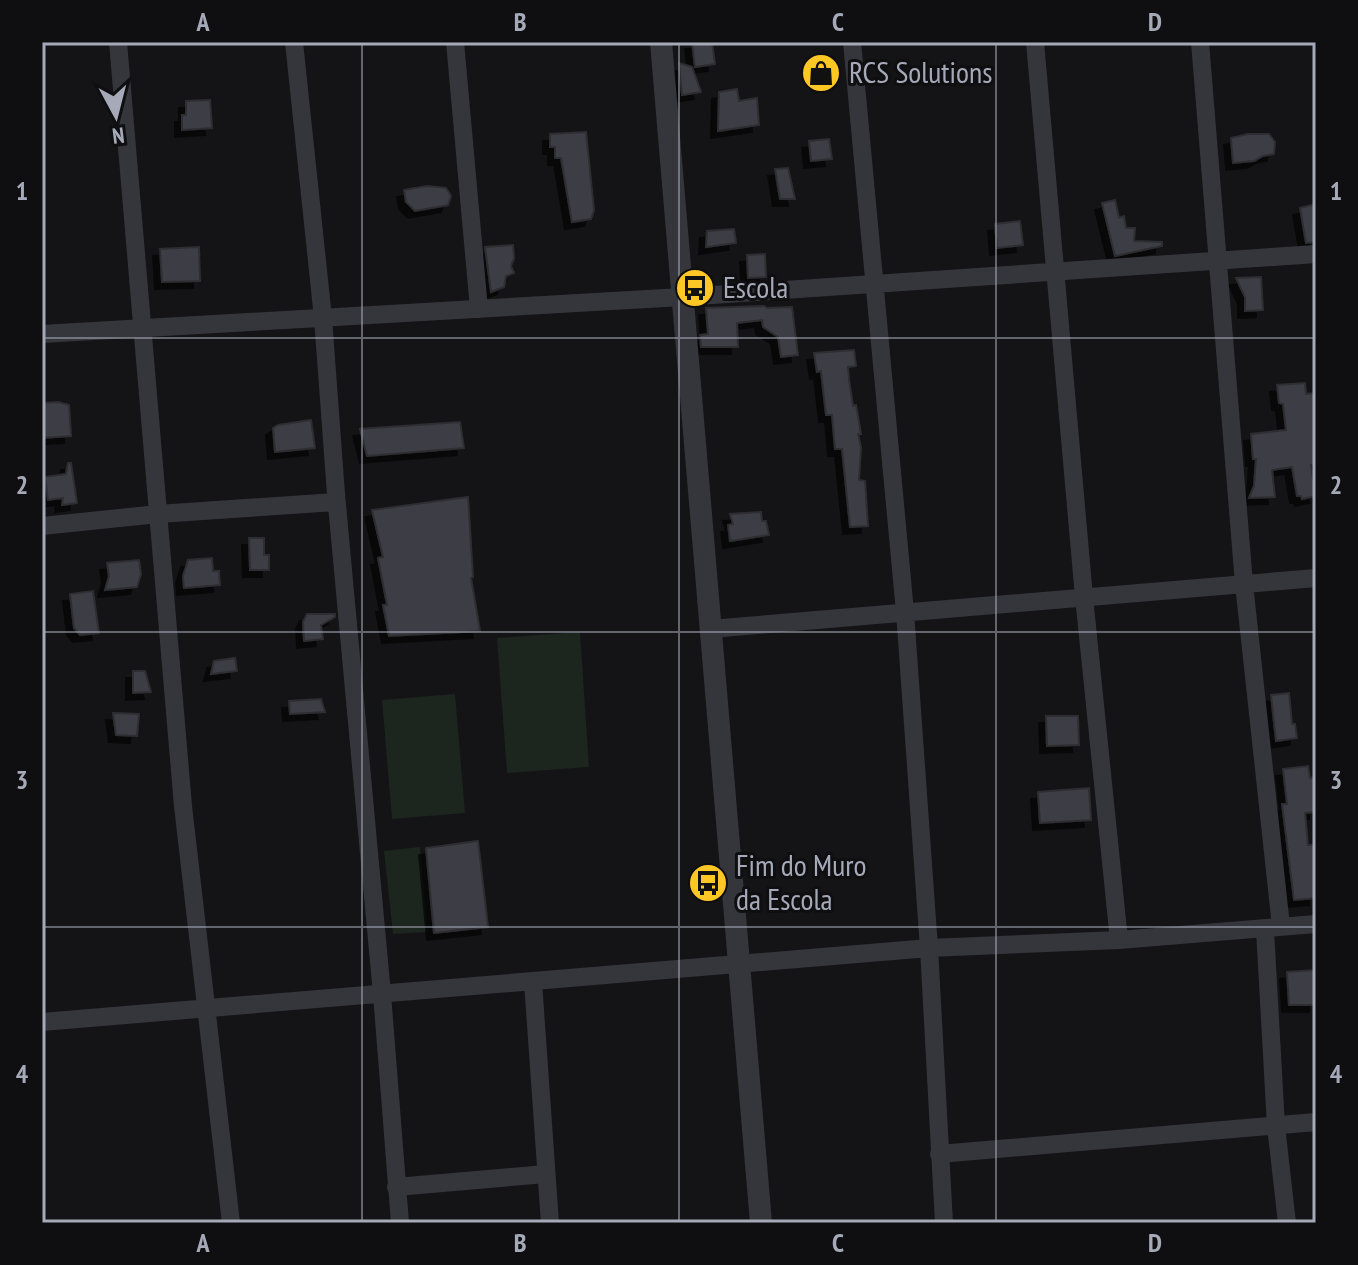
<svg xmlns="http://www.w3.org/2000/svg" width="1358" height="1265" font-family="'PT Sans Narrow',sans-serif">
	<defs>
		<filter id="shadow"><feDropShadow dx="-7" dy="7" stdDeviation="0" flood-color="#0009"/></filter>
	</defs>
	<rect width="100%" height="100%" fill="#141416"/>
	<!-- green -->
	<path fill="#1c251e" d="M580,632l9,135 -82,6 -10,-135z
		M455,694l10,119 -73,6 -10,-119z
		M420,847l7,85 -34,2 -9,-83z"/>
	<!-- building -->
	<path fill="#3e3e44" stroke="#2e2e33" stroke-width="2" filter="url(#shadow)" d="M692,42h20l3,22 -20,3z
		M679,63l13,4 9,25 -19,3z
		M737,89l2,12 18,-3 2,27 -41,6 1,-39z
		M210,100l2,28 -30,2v-15h4v-14z
		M586,132l8,78 -3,9 -19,3 -11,-64h-6v-11h-5v-13z
		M1248,134h21l6,8 -1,12 -11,2 -9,5 -21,2 -2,-25z
		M829,139l3,20 -21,2 -2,-20z
		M788,168l7,31h-15l-5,-30z
		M427,186l19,2 5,8 -3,9 -33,6 -9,-9 -2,-12z
		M1115,200l4,18 5,-2 2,12h9l-1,13 28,1v4l-47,10 -13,-53z
		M1316,204v38l-10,1 -6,-35z
		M1020,221l3,24 -26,3 -2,-24z
		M734,229l2,14 -30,4 1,-16z
		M513,245l1,13 -3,8 3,7 -8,3 -2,11 -13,5 -6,-45z
		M199,247l1,34 -38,1 -2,-33z
		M765,254l1,23 -18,1 -1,-23z
		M1261,277l2,33 -18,1v-14l-9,-19z
		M764,306l3,2 25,-1 6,48 -17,2 -3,-20 -15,-10 -1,-7 -25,3 1,24h-37l-1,-12 8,-1 -2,-26z
		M854,350l2,16 -8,1 1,13 4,26 3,-1 5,29h-3l3,13 -2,33 6,1 3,45 -18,1 -8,-78h-7l-3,-34h-6l-5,-44 -4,1 -3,-19z
		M1305,383l1,11 10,-1v72h-5l5,31 -14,3 -1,-3h-4l-5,-29 -20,3 3,27 -26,1 5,-12 2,-27h-3l-2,-25 35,-4 -3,-26 -4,-1 -2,-18z
		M58,402l11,3 2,31 -29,2v-35z
		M311,420l4,28 -40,4 -2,-24 5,-3z
		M460,422l4,26 -97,8 -7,-27z
		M68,463h3l6,40 -15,2 1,-7 -15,2 -3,-23 21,-3z
		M468,497l5,80 -2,1 9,53 -91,5 -6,-31h4l-9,-47 5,-1 -11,-47z
		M761,512l1,9h4l3,14 -39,6 -2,-16 5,-1 -3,-10z
		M249,538h15v17h5v15h-19z
		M212,558l1,13h6l1,14 -36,3 -1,-12 5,-16z
		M139,560l2,14 -4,13 -32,3 4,-14 -2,-13z
		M93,591l6,42 -19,2 -6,-7 -4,-34z
		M307,614h28v3l-14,8 2,14 -19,2 -1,-19z
		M235,658l2,13 -26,3 3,-13z
		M133,671h12l6,21 -18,1z
		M1289,693l3,31h3l2,14 -21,3 -5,-46z
		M321,699l4,13 -35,2 -1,-13z
		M113,713l26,1 -2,22 -21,-1z
		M1046,716h32l1,29 -32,1z
		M1308,766l2,12 6,-1v35l-11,1 3,32h6l2,53 -22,2 -12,-96h5l-4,-35z
		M1089,788l2,32 -51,3 -2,-31z
		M478,841l10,86 -54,6 -8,-85z
		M1316,970v35h-27l-2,-33z"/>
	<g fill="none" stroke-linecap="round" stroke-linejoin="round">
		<!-- minor -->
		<path stroke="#35353c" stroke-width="18" d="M118,42l65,764 48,417
			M294,42l29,276 13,176 46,500 18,229
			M455,42l24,267
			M852,42l53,570 24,336 15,275
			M1035,42l49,555 35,343
			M1200,42l44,542 37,342
			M42,334l640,-37 634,-43
			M42,526l116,-12 178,-12
			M710,629l606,-51
			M1265,930l11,196 11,97
			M533,982l17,241
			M42,1022l887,-74 190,-8 197,-16
			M939,1154l377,-32
			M396,1187l150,-13"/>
		<!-- tertiary -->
		<path stroke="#35353c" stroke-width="22" d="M661,42l100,1181"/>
	</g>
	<!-- grid -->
	<path fill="none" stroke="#a5a9b8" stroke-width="2" stroke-opacity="0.55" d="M362,42v1181M679,42v1181M996,42v1181M42,338h1274M42,632h1274M42,927h1274"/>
	<!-- icons -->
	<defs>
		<symbol id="shop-disc" viewBox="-11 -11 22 22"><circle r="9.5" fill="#ffc724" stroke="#0f0f11"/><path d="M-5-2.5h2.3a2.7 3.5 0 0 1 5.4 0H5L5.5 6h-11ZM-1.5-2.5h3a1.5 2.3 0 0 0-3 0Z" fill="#111"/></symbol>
		<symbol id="bus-disc" viewBox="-11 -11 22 22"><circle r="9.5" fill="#ffc724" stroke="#0f0f11"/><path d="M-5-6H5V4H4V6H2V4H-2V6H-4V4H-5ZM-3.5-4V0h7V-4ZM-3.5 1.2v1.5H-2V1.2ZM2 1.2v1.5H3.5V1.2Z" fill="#111"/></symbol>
	</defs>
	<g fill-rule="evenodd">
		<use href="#shop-disc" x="799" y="51" width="44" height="44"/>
		<use href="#bus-disc" x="673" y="266" width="44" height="44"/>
		<use href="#bus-disc" x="686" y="861" width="44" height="44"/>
	</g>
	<g text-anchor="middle" stroke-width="6" stroke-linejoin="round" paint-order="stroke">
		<!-- poi labels -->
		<g font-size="30" fill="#a5a9b8" stroke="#0f0f11" text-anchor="start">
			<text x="849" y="83">RCS Solutions</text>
			<text x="723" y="298">Escola</text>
			<text x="736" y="876">Fim do Muro<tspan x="736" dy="34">da Escola</tspan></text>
		</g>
	</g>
	<!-- border -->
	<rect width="1358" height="1265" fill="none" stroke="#0f0f11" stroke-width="88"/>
	<!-- north arrow -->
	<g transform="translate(116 116) rotate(173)" stroke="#0f0f11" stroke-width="6" paint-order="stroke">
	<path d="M0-6L14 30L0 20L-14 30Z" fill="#a5a9b8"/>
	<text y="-12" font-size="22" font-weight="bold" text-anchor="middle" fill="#a5a9b8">N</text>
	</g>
	<rect x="44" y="44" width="1270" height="1177" fill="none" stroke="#a5a9b8" stroke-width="3"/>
	<g font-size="26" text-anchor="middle" font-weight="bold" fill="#a5a9b8">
		<text x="203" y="31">A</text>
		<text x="520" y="31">B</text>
		<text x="838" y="31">C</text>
		<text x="1155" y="31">D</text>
		<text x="22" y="200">1</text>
		<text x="1336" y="200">1</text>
		<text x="22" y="494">2</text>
		<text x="1336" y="494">2</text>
		<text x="22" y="789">3</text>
		<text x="1336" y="789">3</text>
		<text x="22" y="1083">4</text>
		<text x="1336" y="1083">4</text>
		<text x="203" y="1252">A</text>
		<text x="520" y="1252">B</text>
		<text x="838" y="1252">C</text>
		<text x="1155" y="1252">D</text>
	</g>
</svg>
